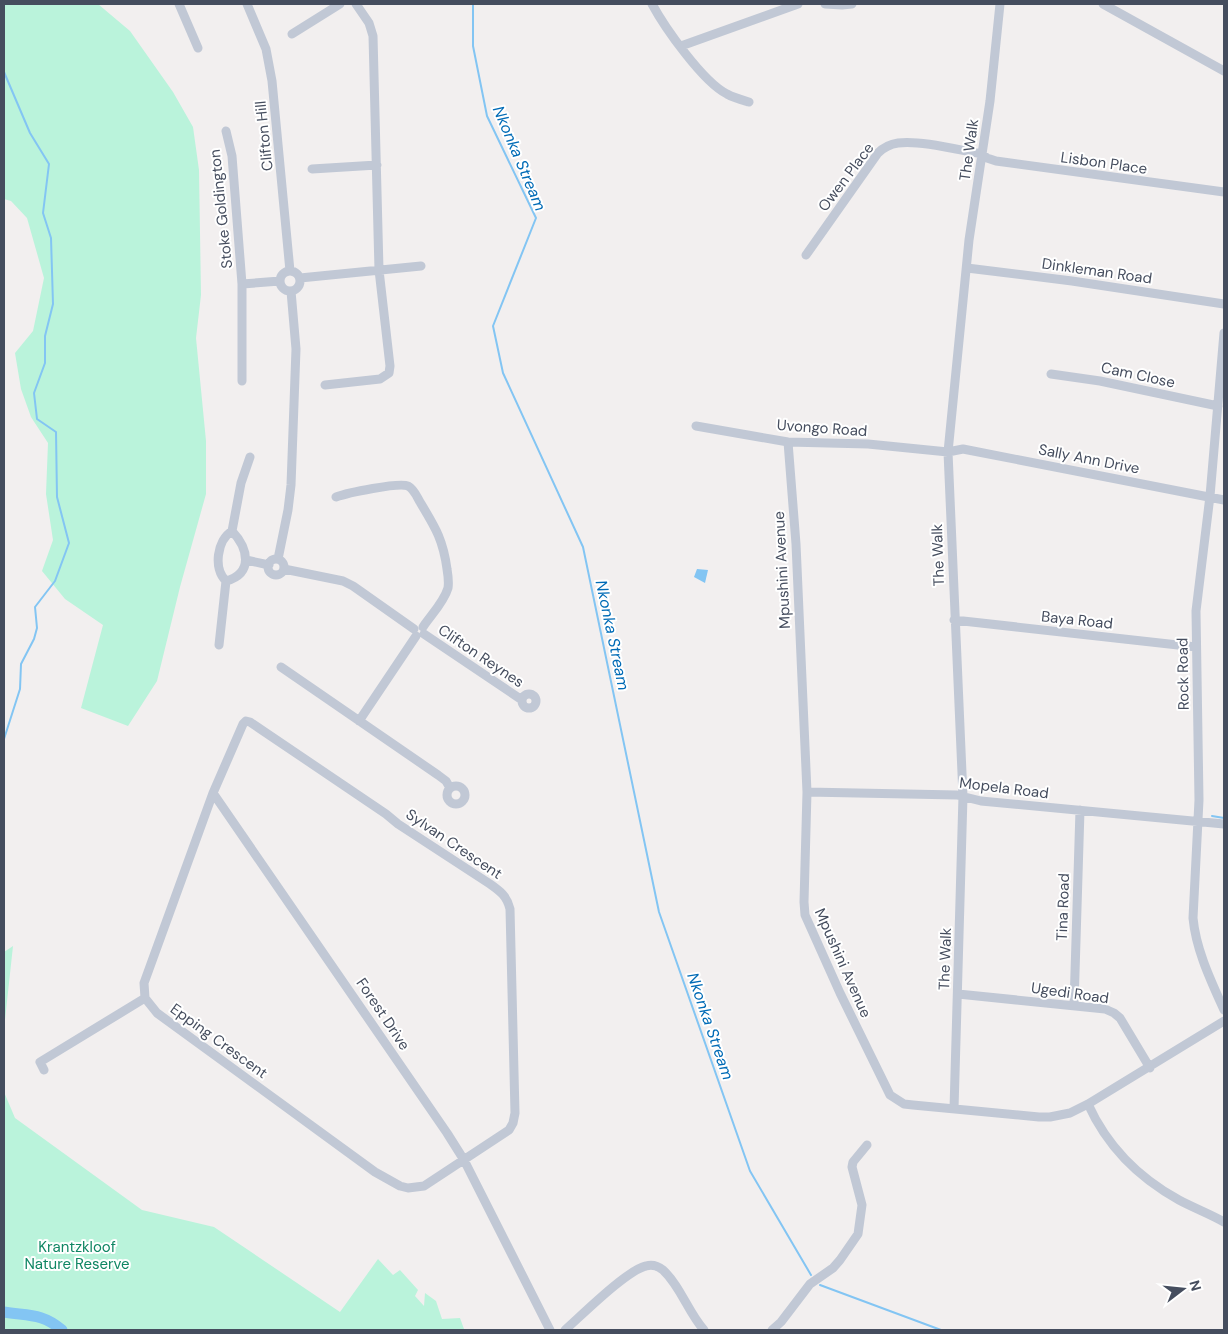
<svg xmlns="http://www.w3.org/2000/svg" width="1228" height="1334" font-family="'DM Sans',sans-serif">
	<rect width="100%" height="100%" fill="#f2efef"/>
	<!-- green -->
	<path fill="#baf3db" d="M4,4h94l32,27 43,61 20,35 6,43 2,125 -5,43 10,103v53l-26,93 -23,94 -29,45 -47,-18 22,-83 -38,-26 -23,-28 11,-31 -7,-46 2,-51 -17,-26 -10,-28 -6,-36 18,-22 11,-53 -17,-60 -16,-17 -7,-2z
		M13,946l-9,83v-77z
		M4,1092l11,26 127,92 72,17 126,85 38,-53 15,16 7,-5 18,20 -3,6 9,10 1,-13 11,8 6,18 18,-1 4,11 -460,1z"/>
	<!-- water -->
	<path fill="#83c5f3" d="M697,569l11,1 -3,13 -11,-6z"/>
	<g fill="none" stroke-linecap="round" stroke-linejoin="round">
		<!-- stream -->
		<path stroke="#83c5f3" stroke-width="2" d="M473,4v42l14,70 49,102 -43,108 10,47 80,174 76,365 91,259 61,104
			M4,72l26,61 19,31 -6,49 8,25 2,66 -8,32v27l-11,30 3,26 19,13 1,65 12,46 -14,38 -20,26 2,21 -3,11 -13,25 -1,25 -16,50
			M1212,816l12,2
			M820,1285l121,45"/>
		<!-- river -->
		<path stroke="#83c5f3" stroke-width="11" d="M4,1312c24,4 38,1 58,18"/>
		<!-- minor -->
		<path stroke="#c1c8d5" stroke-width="9" d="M179,4l19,44
			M247,4l19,45 6,32 18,190
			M652,4c13,24 51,78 75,90 7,4 15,6 22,8
			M825,4l17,1 10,-1
			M1103,4l121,67
			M292,34l48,-30
			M681,46l117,-42
			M226,131l6,25 10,128v97
			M312,169l65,-4
			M806,255l72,-102c5,-5 13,-9 20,-10 22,-3 61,7 84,11l5,4 9,3 228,31
			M967,268l105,13 152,23
			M280 281a10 10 0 1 1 20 0a10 10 0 1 1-20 0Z
			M300,278l121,-12
			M242,284l38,-3
			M1224,333l-14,163 -14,115 3,189 -6,118c3,32 18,63 31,92
			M1051,374l49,7 118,25
			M325,385l55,-6 9,-6 1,-7 -11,-96 -6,-234 -4,-13 -13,-19
			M696,426l92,16 80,2 80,8 15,-3 261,51
			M788,442l8,102 11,248 -3,110 1,13 35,78 50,102 14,9 9,1 126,12h11l20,-4 18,-9 136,-83
			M336,497c11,-4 63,-15 72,-11 6,3 9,11 12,16 15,25 23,37 27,67 1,6 2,13 1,19 -4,14 -17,27 -25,39
			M278,559l10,-49 3,-25 5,-136 -5,-58
			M268 567a8 8 0 1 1 16 0a8 8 0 1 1-16 0Z
			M246,560l23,5
			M284,569l59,12 10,5 61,43
			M226,581c-13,-12 -9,-41 6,-50l9,-48 9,-26
			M226,581c28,-8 22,-33 6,-50
			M954,620l242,27
			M424,634l98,66
			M219,645l7,-64
			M281,667l157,108 8,6 4,7
			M522 701a7 7 0 1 1 14 0a7 7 0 1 1-14 0Z
			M359,721l57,-85
			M447 795a9 9 0 1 1 18 0a9 9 0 1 1-18 0Z
			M807,792l150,3 24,6 243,23
			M213,793l-69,190 1,15 12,15 218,159 25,14 8,2 16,-2 85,-56 4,-7 2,-10 -5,-204c-3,-13 -10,-18 -20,-25l-92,-60 -12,-10 -136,-92 -4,-1 -3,3 -30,69 234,340 17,27 86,170
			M958,994l147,15 9,4 6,5 30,50
			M1074,1005l6,-195
			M44,1070l-4,-8 105,-64
			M1088,1104c19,42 51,74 91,96 15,8 31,14 45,22
			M954,1109l9,-313 -15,-344 21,-212 21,-139 10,-97
			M565,1330c17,-15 62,-60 81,-64 6,-2 12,0 17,4 18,17 25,42 41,60
			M772,1330l9,-8 29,-38 23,-16 7,-8 18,-26 4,-29 -10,-38 1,-5 14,-17"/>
	</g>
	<g text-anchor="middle" stroke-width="4" stroke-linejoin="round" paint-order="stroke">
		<!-- street labels -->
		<g font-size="15" fill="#454d5e" stroke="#fff">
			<text transform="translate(264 136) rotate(-96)" y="5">Clifton Hill</text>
			<text transform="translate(969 150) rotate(-82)" y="5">The Walk</text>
			<text transform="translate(1104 163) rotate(8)" y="5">Lisbon Place</text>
			<text transform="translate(846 177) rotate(-53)" y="5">Owen Place</text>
			<text transform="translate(221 209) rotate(-96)" y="5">Stoke Goldington</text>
			<text transform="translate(1097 271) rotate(8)" y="5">Dinkleman Road</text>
			<text transform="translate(1138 375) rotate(12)" y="5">Cam Close</text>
			<text transform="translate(822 428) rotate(4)" y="5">Uvongo Road</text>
			<text transform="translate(1089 459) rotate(11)" y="5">Sally Ann Drive</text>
			<text transform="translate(938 555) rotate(-92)" y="5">The Walk</text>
			<text transform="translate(782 570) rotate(-93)" y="5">Mpushini Avenue</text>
			<text transform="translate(1077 620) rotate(6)" y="5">Baya Road</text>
			<text transform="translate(481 656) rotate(34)" y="5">Clifton Reynes</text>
			<text transform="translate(1183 674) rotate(-91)" y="5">Rock Road</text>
			<text transform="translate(1004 788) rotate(7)" y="5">Mopela Road</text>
			<text transform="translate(454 844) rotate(34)" y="5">Sylvan Crescent</text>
			<text transform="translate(1063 907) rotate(-88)" y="5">Tina Road</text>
			<text transform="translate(945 959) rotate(-88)" y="5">The Walk</text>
			<text transform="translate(843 963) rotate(66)" y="5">Mpushini Avenue</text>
			<text transform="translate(1070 993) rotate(8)" y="5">Ugedi Road</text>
			<text transform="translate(383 1014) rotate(56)" y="5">Forest Drive</text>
			<text transform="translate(219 1041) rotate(36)" y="5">Epping Crescent</text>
		</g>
		<!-- park labels -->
		<g font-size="15" fill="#0f8663" stroke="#fff">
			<text x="77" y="1252">Krantzkloof<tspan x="77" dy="17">Nature Reserve</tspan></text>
		</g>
		<!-- water labels -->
		<g font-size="16" font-style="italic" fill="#016bb6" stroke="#fff">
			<text transform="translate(520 158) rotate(67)" y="6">Nkonka Stream</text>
			<text transform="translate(613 635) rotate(78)" y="6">Nkonka Stream</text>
			<text transform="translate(711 1026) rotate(71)" y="6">Nkonka Stream</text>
		</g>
	</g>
	<!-- border -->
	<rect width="1228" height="1334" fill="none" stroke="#454d5e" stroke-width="10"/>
	<!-- north arrow -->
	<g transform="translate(1183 1289) rotate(74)" stroke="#ffffff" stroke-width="4" paint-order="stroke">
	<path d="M0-4L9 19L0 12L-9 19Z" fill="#454d5e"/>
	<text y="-8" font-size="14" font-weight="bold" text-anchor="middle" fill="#454d5e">N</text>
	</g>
</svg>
